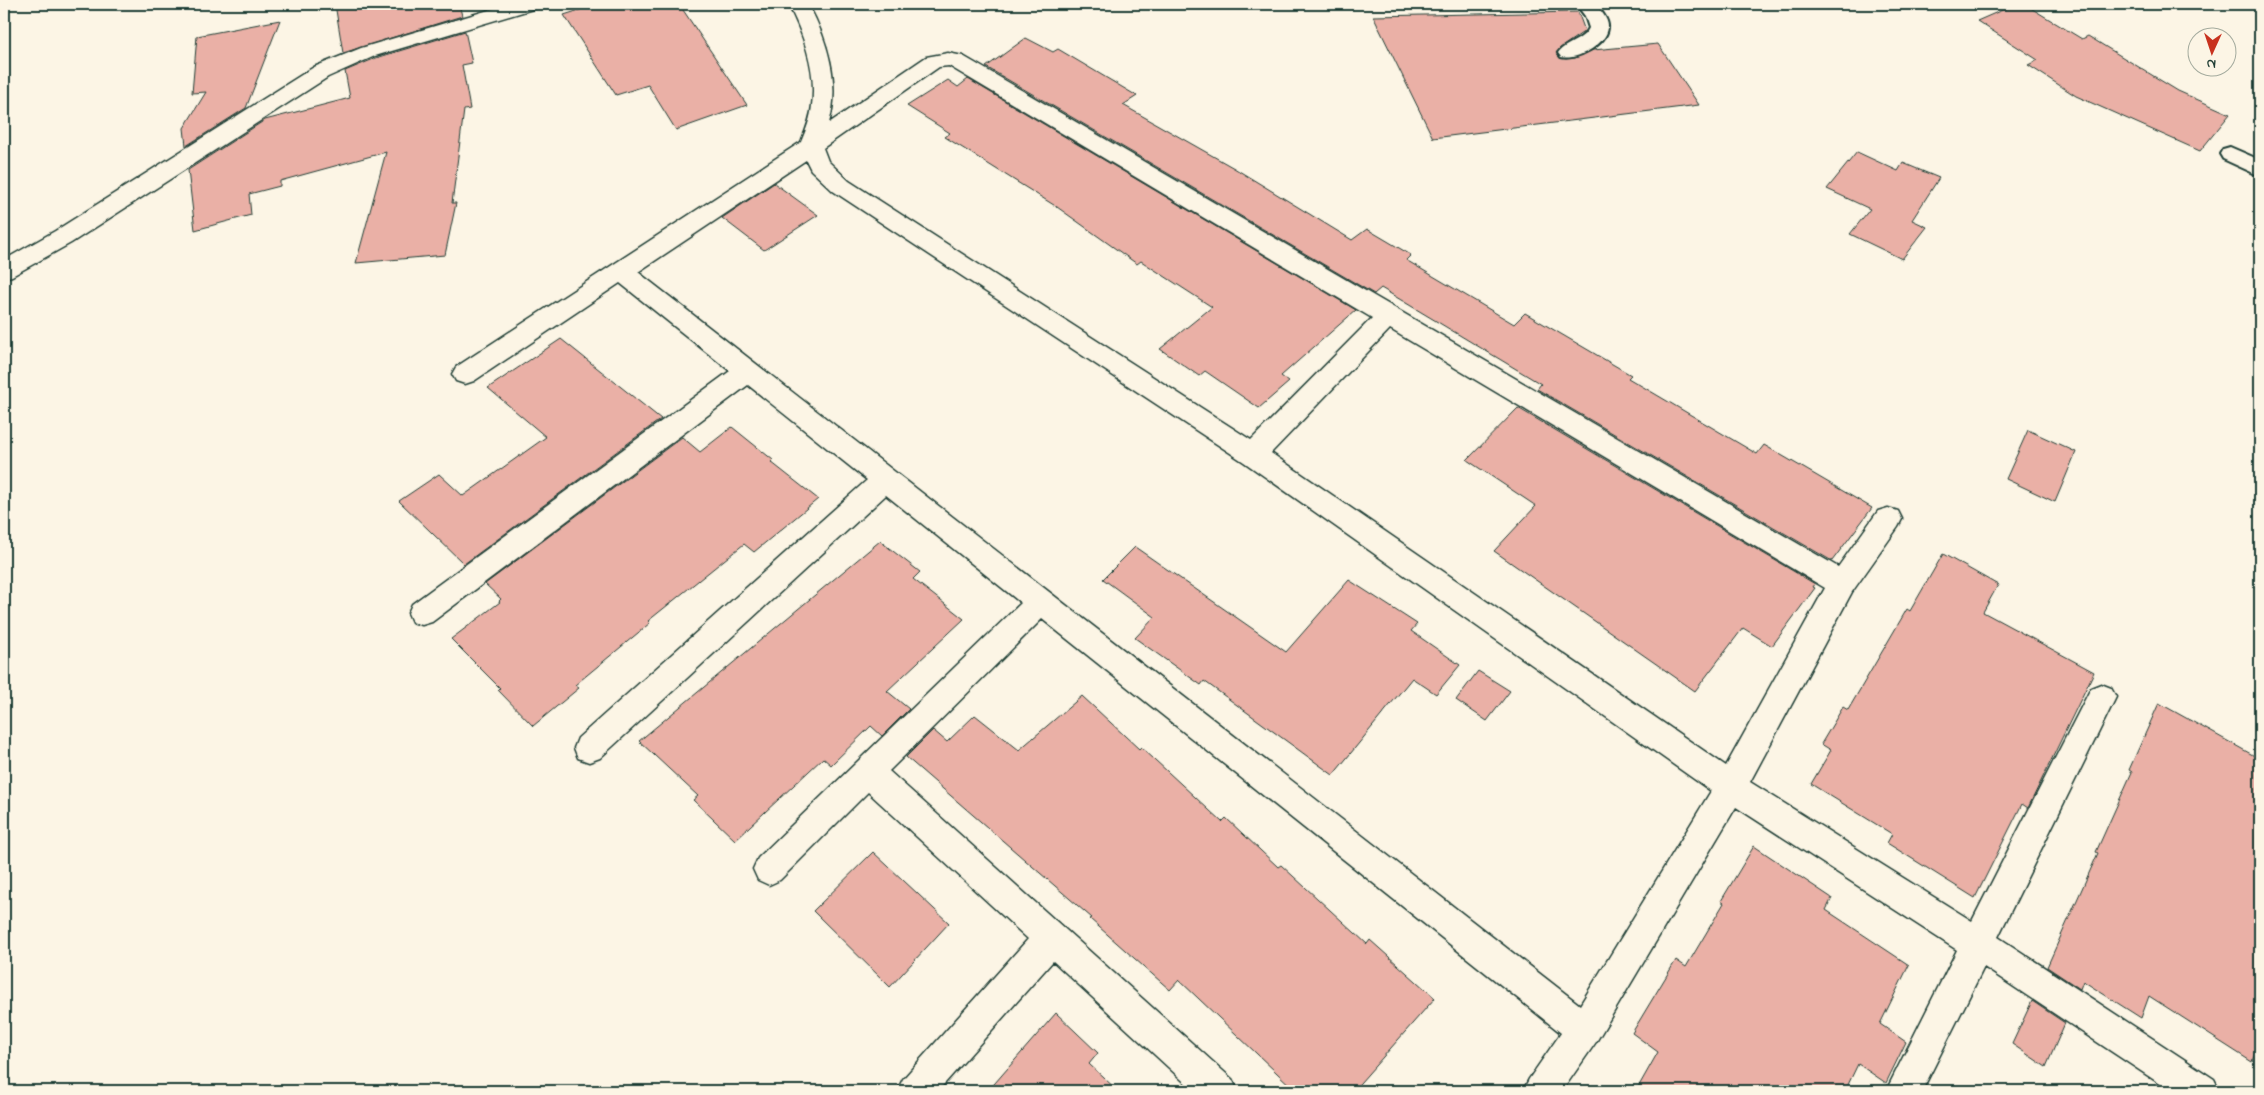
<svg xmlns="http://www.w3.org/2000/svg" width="2264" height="1095" font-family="'Indie Flower',sans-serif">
	<rect width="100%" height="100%" fill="#fcf5e5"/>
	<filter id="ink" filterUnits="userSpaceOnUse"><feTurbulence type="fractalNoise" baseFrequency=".02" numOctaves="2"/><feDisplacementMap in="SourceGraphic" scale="10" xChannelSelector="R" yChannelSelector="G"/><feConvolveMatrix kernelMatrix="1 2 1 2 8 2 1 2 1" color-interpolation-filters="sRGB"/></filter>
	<g filter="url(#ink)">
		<!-- building -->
		<path fill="#eab0a6" stroke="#1f3d34" d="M335,4h124l3,12 -119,37z
			M598,4h81l68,101 -71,25 -28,-45 -32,10 -52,-80z
			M2016,4h8l58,35 6,-3 90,55 52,23 -30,37 -124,-55 -48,-31 10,-5 -61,-39z
			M1578,12l7,19 -25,17 -4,5 4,5h15l18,-8 65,-6 41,61 -266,33 -60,-122z
			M280,20l-34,88 -60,38 -2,-18 22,-36 -14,1 5,-57z
			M465,31l7,32 -10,2 8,44 -6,1 -12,93h4l-11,52 -89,8 30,-111 -106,29v5l-31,8 2,21 -56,15 -7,-60 77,-50 85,-22 -5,-27 31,-13z
			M1026,38l27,14 5,-3 79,47 -14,9 111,63 118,72 15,-11 44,26 -5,5 108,64 11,-11 106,62 -3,3 129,76 7,-9 108,63 -40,53 -295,-172 4,-5 -160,-96 -7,6 -388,-227z
			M968,79l388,231 -75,66 8,6 -30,26 -54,-37 -6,5 -39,-27 52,-42 -71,-46 -4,3 -80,-57 -112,-70 5,-4 -43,-27 41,-26 10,7z
			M1857,152l41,19 5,-8 36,15 -27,42 15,7 -25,32 -52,-25 20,-25 -43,-20z
			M774,183l44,32 -54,35 -42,-32z
			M561,339l100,80 -197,145 -65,-63 40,-27 24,22 83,-59 -58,-49z
			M1518,408l297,176 -2,3 2,1 -43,58 -29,-18 -48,63 -201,-140 42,-45 -69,-46z
			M732,427l41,33 -2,2 47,37 -64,53 -10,-8 -96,77 2,2 -75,62 4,3 -46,38 -35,-36 2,-2 -49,-49 49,-37 -1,-1 2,-2 -16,-15 197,-147 18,15z
			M2028,430l48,22 -21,50 -49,-23z
			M880,541l40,31 -7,7 51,40 -77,72 22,18 -27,27 -11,-10 -40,39 -8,-7 -88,82 -42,-40 5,-4 -59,-55z
			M1135,547l151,105 63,-72 68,44 -6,7 49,34 -24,29 -24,-16 -79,97 -129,-94 -3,4 -66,-47 20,-21 -52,-38z
			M1943,554l55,31 -15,27 111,60 -66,136 -6,-4 -47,94 -88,-55 5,-9 -81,-50 20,-34 -10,-6 22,-37 5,3 59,-101 3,2z
			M1478,671l32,20 -23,30 -31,-21z
			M1082,696l57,53 2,-2 81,75 4,-4 52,49 3,-2 86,79 3,-4 65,58 -82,93h-57l-117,-111 -9,10 -80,-71 2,-1 -186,-161 27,-27 14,12 28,-27 44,35z
			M2159,703l101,56v277l-8,26 -103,-66 -8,22 -58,-37 -3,8 -33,-22 51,-114 -2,-1 36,-80 -3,-2z
			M1754,846l78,52 -6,12 83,55 -29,59 26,18 -20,41 -28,-19 -13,27h-209l22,-39 -26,-19 44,-73 10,7 38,-64 -3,-2z
			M873,852l76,71 -59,64 -77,-76z
			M2032,1001l33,22 -19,44 -34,-23z
			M1056,1013l42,40 -9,11 29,27h-130z"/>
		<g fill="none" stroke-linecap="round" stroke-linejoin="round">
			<defs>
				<path id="service" d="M1576,4h19c5,6 14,15 13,24 -2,17 -32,33 -47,29l-3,-4c8,-11 25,-12 31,-25l-4,-12z
					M2230,147l30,13v16l-37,-17 -3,-5 3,-5z"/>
				<path id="minor" d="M788,4h20c19,35 33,79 21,119l97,-66 22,-4 15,3 875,511 40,-56 10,-3 10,3 4,8 -4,8 -46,65 -102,190 222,139 119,-233 10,-4 10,4 5,9 -118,240 216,142 6,12h-49l-187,-124 -62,124h-36l71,-141 -221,-143 -140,235 -34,49h-39l6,-12 32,-46 -519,-414 -153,152 343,308 6,12h-44l-141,-130 -115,130h-41l6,-12 125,-140 -160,-147 -88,88 -11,5 -11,-5 -5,-11 5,-11 263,-255 -135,-108 -286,263 -11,4 -11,-4 -4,-10 4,-10 289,-258 -119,-95 -316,237 -10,3 -10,-3 -4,-9 4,-9 318,-233 -110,-88 -146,98 -9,3 -9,-3 -4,-7 4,-7 345,-225c5,-12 10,-24 11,-37 5,-34 -9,-72 -24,-101zM949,66l423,252 -121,122 -402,-259 -21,-20 -5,-13 116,-81zM806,160l5,10 22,21 411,271 467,329 -131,214 -942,-733zM1390,329l435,259 -99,178 -455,-313z"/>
				<path id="tertiary" d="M509,4h30l-3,4 -161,48 -47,21 -257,166 -59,33 -8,2v-18l51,-29 259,-164 47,-19z"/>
			</defs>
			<!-- service casing -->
			<use href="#service" stroke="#1f3d34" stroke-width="4"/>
			<!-- minor casing -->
			<use href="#minor" stroke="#1f3d34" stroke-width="3"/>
			<!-- tertiary casing -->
			<use href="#tertiary" stroke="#1f3d34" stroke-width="3"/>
			<!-- service -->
			<use href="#service" fill="#fcf5e5" fill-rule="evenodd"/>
			<!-- minor -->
			<use href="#minor" fill="#fcf5e5" fill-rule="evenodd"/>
			<!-- tertiary -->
			<use href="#tertiary" fill="#fcf5e5" fill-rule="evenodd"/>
		</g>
	</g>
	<!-- margin -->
	<rect width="2264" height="1095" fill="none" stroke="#fcf5e5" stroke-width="20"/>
	<rect x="10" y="10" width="2244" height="1075" fill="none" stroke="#1f3d34" stroke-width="2" filter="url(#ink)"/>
	<!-- north arrow -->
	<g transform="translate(2212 52) rotate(183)"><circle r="24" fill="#fcf5e5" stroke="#a4ab9e"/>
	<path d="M0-4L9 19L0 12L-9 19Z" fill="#c8321e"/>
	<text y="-8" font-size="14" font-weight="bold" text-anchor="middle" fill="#1f3d34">N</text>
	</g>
</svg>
